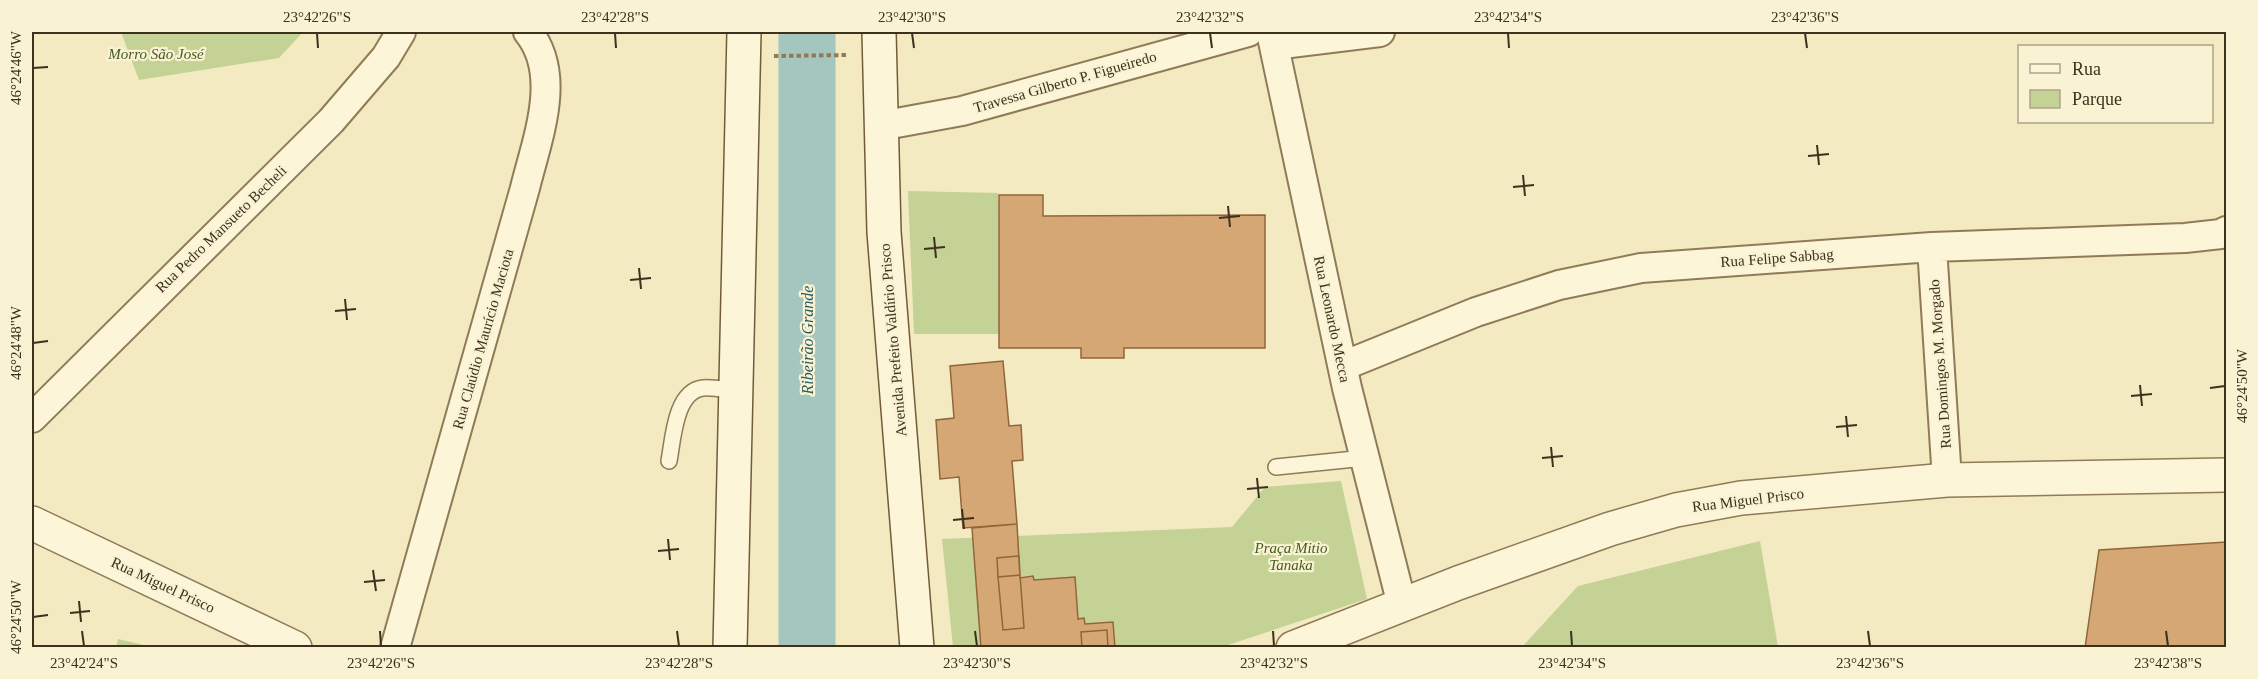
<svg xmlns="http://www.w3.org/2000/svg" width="2258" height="679" font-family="Georgia,serif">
	<rect width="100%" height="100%" fill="#f3eac2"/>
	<!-- green -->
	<path fill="#c4d295" d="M121,32h182l-24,26 -140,22z
		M908,191l90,2 1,141h-85z
		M1341,481l26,118 -145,48h-269l-11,-108 290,-12 33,-40z
		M1760,541l18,106h-256l56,-61z
		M118,639l34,8h-36z"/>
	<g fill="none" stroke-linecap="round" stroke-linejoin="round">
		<!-- river -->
		<path stroke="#a5c5bf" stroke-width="57" d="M807,32v616"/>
	</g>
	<!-- building -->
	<path fill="#d5a774" stroke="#91663a" stroke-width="1.5" d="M999,195h44v21l222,-1v133h-141v10h-43v-10h-82z
		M1003,361l6,65 12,-1 2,35 -11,1 5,63 -54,4 -4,-51 -19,2 -4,-59 18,-2 -4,-52z
		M1017,524l3,54 13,-2 1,4 41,-3 3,42 6,-1 1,6 28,-2 2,26h-134l-9,-120z
		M2226,542v106h-141l14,-98z
		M1019,556l1,19 -22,2 -1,-19z
		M1020,575l4,53 -21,2 -5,-53z
		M1107,630l1,18h-26l-1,-16z"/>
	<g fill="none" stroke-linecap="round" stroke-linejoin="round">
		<defs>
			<path id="service" d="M669,461c4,-21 6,-70 34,-73 10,-1 23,2 33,3
				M1276,467l89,-9"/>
			<path id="minor" d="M1271,32l76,356 55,217
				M1274,45l106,-13
				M880,126l82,-15 286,-79
				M1932,247l15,233
				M1343,366l133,-54 83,-27 82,-17 291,-21 253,-9 36,-4 5,-3
				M32,418l299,-297 55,-64 15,-25
				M395,648l130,-460c12,-49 38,-113 3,-156"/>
			<path id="tertiary" d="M32,523l263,125
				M1293,648l165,-65 152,-54 66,-19 65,-12 206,-18 279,-5"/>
			<path id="secondary" d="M879,32l5,200 33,416
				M730,648l14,-616"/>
		</defs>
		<!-- service casing -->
		<use href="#service" stroke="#8f7b57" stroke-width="18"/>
		<!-- minor casing -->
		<use href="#minor" stroke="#8f7b57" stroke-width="32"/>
		<!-- tertiary casing -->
		<use href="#tertiary" stroke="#8f7b57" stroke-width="36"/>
		<!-- secondary casing -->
		<use href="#secondary" stroke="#715c3a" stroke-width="36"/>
		<!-- path -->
		<path stroke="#8f7b57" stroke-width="4" stroke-dasharray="4.5 3" stroke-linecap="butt" d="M774,56l74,-1"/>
		<!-- service -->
		<use href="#service" stroke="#fcf5d7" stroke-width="15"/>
		<!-- minor -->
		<use href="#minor" stroke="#fcf5d7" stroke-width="28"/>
		<!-- tertiary -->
		<use href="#tertiary" stroke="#fcf5d7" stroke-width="33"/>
		<!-- secondary -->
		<use href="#secondary" stroke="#fcf5d7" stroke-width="33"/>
	</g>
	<!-- ticks -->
	<path fill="none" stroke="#3d301d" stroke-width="2" d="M317,33l1,15M615,33l1,15M912,33l2,15M1210,33l2,15M1508,33l1,15M1805,33l2,15M33,68l15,-1M1817,145l2,20M1808,156l21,-2M1523,175l2,21M1513,187l21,-2M1228,206l2,21M1219,218l21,-2M934,237l2,21M924,249l21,-2M639,268l2,21M630,280l21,-2M345,299l2,21M335,311l21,-2M33,343l15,-2M2140,385l2,21M2210,388l15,-2M2131,396l21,-2M1846,416l2,21M1836,427l21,-2M1551,447l2,20M1542,458l21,-2M1257,478l2,20M1247,489l21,-2M962,509l2,20M953,520l21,-2M668,539l2,21M658,551l21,-2M373,570l3,21M364,582l21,-2M79,601l2,21M70,613l20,-2M33,617l15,-2M82,631l2,15M380,631l1,15M677,631l2,15M975,631l2,15M1273,631l1,15M1571,631l1,15M1868,631l2,15M2166,631l2,15"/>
	<g text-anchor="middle" stroke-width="4.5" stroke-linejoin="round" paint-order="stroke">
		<!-- park labels -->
		<g font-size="15" font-style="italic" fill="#475c21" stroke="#f9f2d3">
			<text x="156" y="59">Morro São José</text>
			<text x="1291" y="553">Praça Mitio<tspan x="1291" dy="17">Tanaka</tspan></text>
		</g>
		<!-- street labels -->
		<g font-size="15" fill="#3d301d" stroke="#f9f2d3">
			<text transform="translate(1065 82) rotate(-16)" y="5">Travessa Gilberto P. Figueiredo</text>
			<text transform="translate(221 229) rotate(-44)" y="5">Rua Pedro Mansueto Becheli</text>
			<text transform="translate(1777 258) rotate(-4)" y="5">Rua Felipe Sabbag</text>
			<text transform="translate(1332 319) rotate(78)" y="5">Rua Leonardo Mecca</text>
			<text transform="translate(483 339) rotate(-74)" y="5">Rua Claúdio Maurício Maciota</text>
			<text transform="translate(893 340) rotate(-95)" y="5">Avenida Prefeito Valdírio Prisco</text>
			<text transform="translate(1940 364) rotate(-94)" y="5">Rua Domingos M. Morgado</text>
			<text transform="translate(1748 500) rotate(-7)" y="5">Rua Miguel Prisco</text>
			<text transform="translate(163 585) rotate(25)" y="5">Rua Miguel Prisco</text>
		</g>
		<!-- water labels -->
		<g font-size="16" font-style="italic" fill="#2a5c5f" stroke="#f9f2d3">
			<text transform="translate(807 340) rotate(-90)" y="6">Ribeirão Grande</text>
		</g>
	</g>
	<!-- border -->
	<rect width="2258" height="679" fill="none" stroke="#f9f2d3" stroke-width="66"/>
	<!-- legend -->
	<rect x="2018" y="45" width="195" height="78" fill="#f9f2d3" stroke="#aea48a" stroke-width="1.5"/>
	<rect x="2030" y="64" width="30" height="9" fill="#fcf5d7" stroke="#aea48a" stroke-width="1.5"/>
	<text x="2072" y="75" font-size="18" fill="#3d301d">Rua</text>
	<rect x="2030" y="90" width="30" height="18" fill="#c4d295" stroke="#aea48a" stroke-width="1.5"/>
	<text x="2072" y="105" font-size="18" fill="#3d301d">Parque</text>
	<rect x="33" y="33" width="2192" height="613" fill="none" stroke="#3d301d" stroke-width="2"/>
	<g font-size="15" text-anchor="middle" fill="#3d301d">
		<text x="317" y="22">23°42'26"S</text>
		<text x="615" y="22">23°42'28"S</text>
		<text x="912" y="22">23°42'30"S</text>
		<text x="1210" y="22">23°42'32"S</text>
		<text x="1508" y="22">23°42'34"S</text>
		<text x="1805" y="22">23°42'36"S</text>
		<text transform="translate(16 68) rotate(-90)" y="5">46°24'46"W</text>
		<text transform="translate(16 343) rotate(-90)" y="5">46°24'48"W</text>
		<text transform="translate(2242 386) rotate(-90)" y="5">46°24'50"W</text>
		<text transform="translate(16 617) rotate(-90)" y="5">46°24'50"W</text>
		<text x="84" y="668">23°42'24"S</text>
		<text x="381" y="668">23°42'26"S</text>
		<text x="679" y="668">23°42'28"S</text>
		<text x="977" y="668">23°42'30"S</text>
		<text x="1274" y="668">23°42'32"S</text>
		<text x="1572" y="668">23°42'34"S</text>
		<text x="1870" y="668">23°42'36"S</text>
		<text x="2168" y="668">23°42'38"S</text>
	</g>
</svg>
